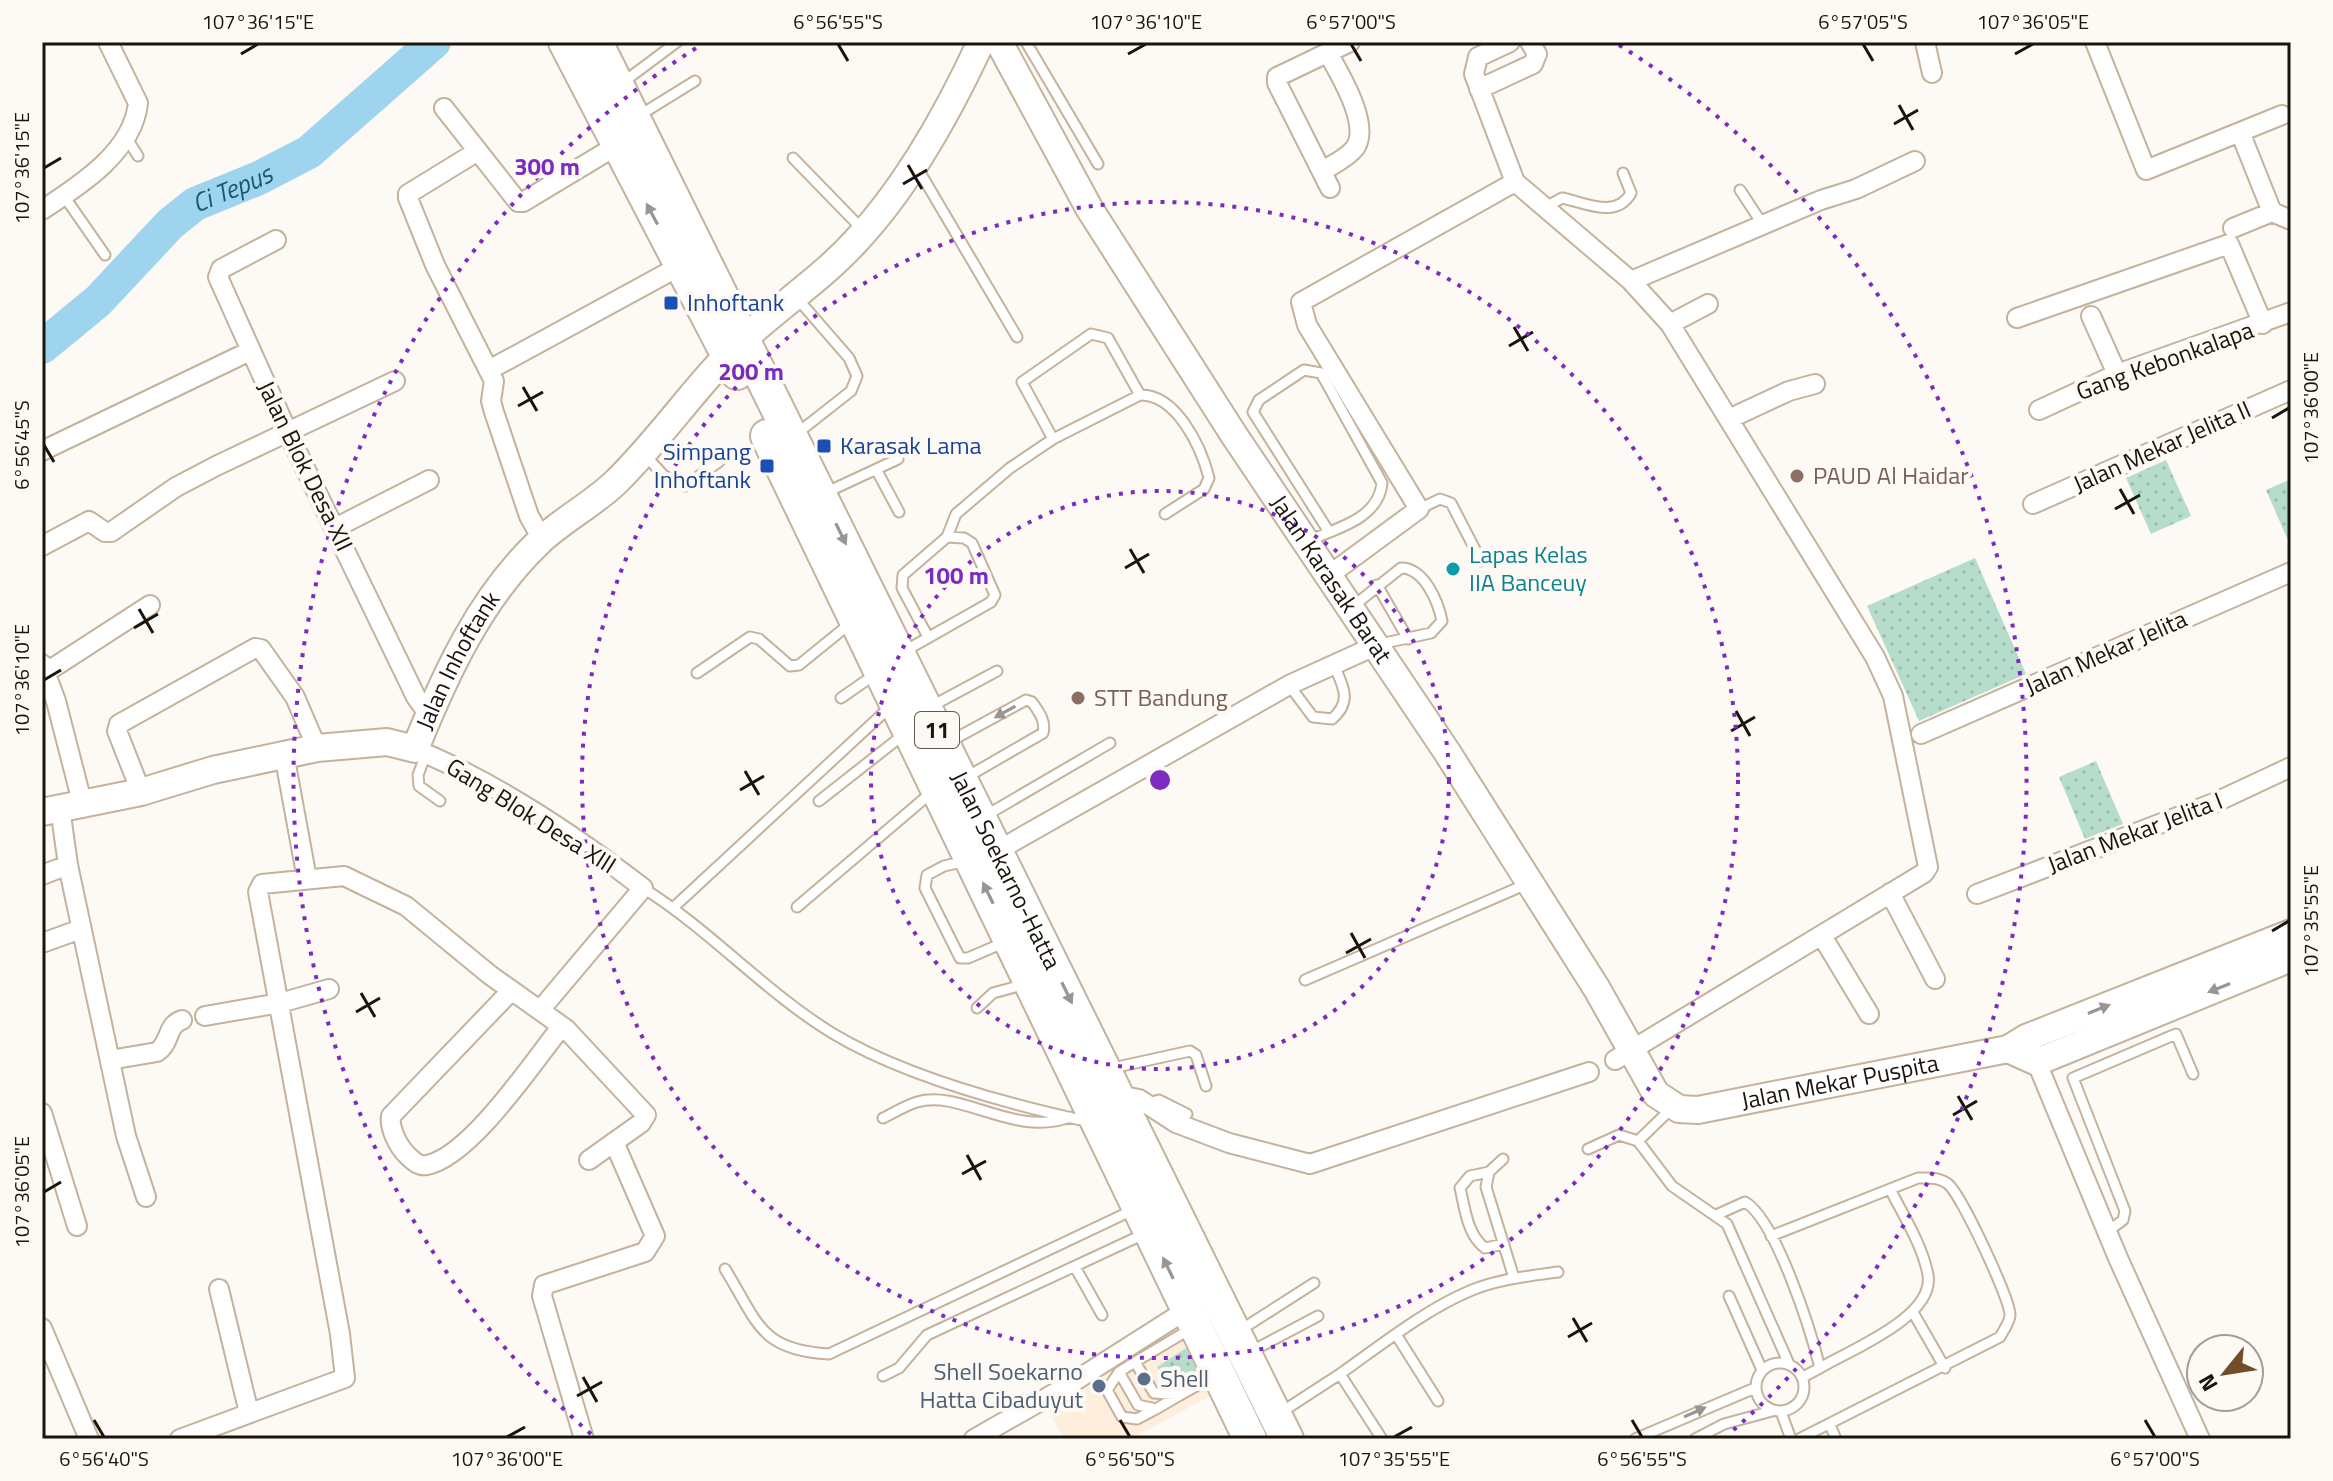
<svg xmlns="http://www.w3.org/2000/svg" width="2333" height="1481" font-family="'Titillium Web',sans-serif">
	<defs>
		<pattern id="green-dots" width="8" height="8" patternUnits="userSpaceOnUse" patternTransform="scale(2)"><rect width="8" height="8" fill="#b6ddcb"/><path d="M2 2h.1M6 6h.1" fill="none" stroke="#9cbdad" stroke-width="1.8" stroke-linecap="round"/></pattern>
	</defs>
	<rect width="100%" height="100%" fill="#fdf9f5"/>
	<!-- built -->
	<path fill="#feeedd" d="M1174,1324l36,72 -79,43h-67l-19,-35z"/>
	<!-- green -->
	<path fill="url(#green-dots)" d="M2166,460l25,56 -40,18 -25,-56z
		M2291,479v68l-25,-57z
		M1975,558l51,116 -107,47 -52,-115z
		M2096,761l27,63 -38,15 -26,-62z
		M1186,1348l14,28 -35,6 -8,-15z"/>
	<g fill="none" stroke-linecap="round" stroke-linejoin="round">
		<!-- river -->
		<path stroke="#9ed4ed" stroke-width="34" id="s1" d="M42,347l56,-46 72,-77 25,-20 64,-26 50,-26 125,-110"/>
		<defs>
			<path id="lane" d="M1026,42l72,122
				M622,83l55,-41
				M640,115l55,-34
				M126,137l12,19
				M793,158l69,71
				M918,169l99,168
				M1740,190l23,35
				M64,196l41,59
				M1544,208l18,-10c22,4 54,22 69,-5l-8,-20
				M795,435l56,-44 6,-15 -8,-18 -53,-61
				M1053,439l-31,-57 69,-48 17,4 32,57
				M644,454l22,24 19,8 35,-25
				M877,471l22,41
				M825,493l73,-34
				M1419,509l21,-10 11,4 30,58
				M1310,540c28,-12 69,-22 72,-57l-61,-110 -17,-3 -45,30 -6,12 76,120
				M1377,585l31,54
				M1352,607l49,-39c23,0 37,33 41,53l-11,12 -51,11
				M928,637l-26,-49 1,-13 44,-38 9,-23 54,-46 43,-29 87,-44c36,-1 61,51 69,83l-5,11 -39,25
				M903,652l88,-50 4,-7 -23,-52 -8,-5 -17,-1
				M697,673l53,-36 9,2 31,27 9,-1 53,-43
				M1289,685l24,32 19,2c21,-18 11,-33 1,-56
				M841,698l33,-23
				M930,707l67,-36
				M947,743l79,-43 6,2c7,10 14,19 11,31l-78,45
				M426,754l-8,21 1,11 21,15
				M819,801l84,-66
				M985,816l125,-73
				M966,861l-22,5 -17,9 -2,13 35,70h8l35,-15
				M643,888c67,42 121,103 189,145 73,44 175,71 258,89
				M674,907l217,-201
				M797,907l135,-115
				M1305,980l222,-96
				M977,1008l16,-15 33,-9
				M1108,1069l82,-18 6,4 10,31
				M1147,1104l12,-4 28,14
				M883,1118c11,-5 23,-13 34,-16 44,-13 97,36 153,15
				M1638,1141l35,-34
				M1588,1149l31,-14 19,6 34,45 55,38 62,140
				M1503,1159l-14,13 -3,15 28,91
				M1489,1172l-19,4 -10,12c5,20 7,47 25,60l19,-4
				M1716,1215l29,-13c31,18 66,129 75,166l-17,9
				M2107,1232l16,-12 2,-9 -52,-133 103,-44 17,40
				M1771,1236l147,-58c12,0 21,-1 30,6 13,10 62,115 62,131 0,7 -7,16 -10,22l-201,102
				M1075,1267l27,48
				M725,1269c33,53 34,81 104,85l306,-145
				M1729,1296l33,74
				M1914,1314l31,54
				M1192,1328l-57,34 19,31 26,2 32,-18
				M1239,1331l75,-48
				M1397,1336l41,65
				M1250,1352l68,-36
				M1135,1362l-16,10 19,33 18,4 24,-14
				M1756 1387a24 24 0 1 1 48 0a24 24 0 1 1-48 0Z
				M1820,1368c30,-18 115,-51 108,-93 -5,-29 -25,-60 -38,-86
				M1119,1372l-12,18 15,27 15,2 19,-10
				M1340,1374c41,-29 86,-65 132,-84 27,-11 57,-14 86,-18
				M883,1376l16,-8 28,-33 217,-101
				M1781,1412l10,27
				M1280,1413l60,-39 42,65
				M1830,1425l6,14
				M1635,1439l120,-51
				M1695,1439l29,-15 48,-13"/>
			<path id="street" d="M1510,42l-32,15 -4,17 41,108 116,99 39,43 205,333 18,39 35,171 -4,6 -309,187
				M1925,42l7,31
				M2095,42l51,128 94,-38 32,80 -39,16
				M1479,89l54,-25 4,-10 -7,-12
				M444,108l74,94h5l93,-56
				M2240,132l42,-17
				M478,151l-70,43v4l27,67 59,116 -3,20 3,11 35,104 13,23
				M1324,170c10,-6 23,-12 31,-22 16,-23 -15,-73 -27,-95
				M1330,188l-53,-105v-6l73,-35
				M42,210c37,-24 91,-58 96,-107l-30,-61
				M2272,212l19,8
				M276,240l-55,29 -3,8 70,156 128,264 13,18
				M1631,281l190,-81 35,-11 59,-28
				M2091,316l26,58
				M2017,318l212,-74 34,80
				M1670,324l38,-20
				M489,370l191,-104
				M2039,410l78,-36 174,-62
				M1731,418l58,-27 26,-7
				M42,451l208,-100
				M2033,504l258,-114
				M335,528l94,-48
				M42,546l47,-25 16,11h6l65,-45 40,-21 179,-85
				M1328,576l91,-67 -112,-184 -6,-23 214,-120
				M42,664l14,37 26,101
				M45,673l105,-68
				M1921,734l370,-162
				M415,749c82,34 158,85 228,139l-102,121
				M284,754l23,125
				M141,792l-24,-61 2,-7 136,-76 6,1 34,48 22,51
				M60,808l8,57 58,271 20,61
				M997,851l292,-166 88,-40
				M42,875l26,-10
				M1890,893l45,86
				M1977,894l237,-91 77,-36
				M1822,936l47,78
				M42,943l39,-14
				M511,991l-120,125c-2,12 7,30 16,39 5,5 12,12 20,10 44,-9 106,-103 135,-139
				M205,1016l75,-13 49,-14
				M2032,1051l86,207 82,181
				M110,1060l47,-8c14,-9 9,-27 25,-32
				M1118,1095l21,4 37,24 53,20 81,21 279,-92
				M42,1113l35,113
				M219,1289l30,124
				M42,1328l47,111
				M180,1439l165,-61 -5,-44 -82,-442 4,-8 82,-8 62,30 84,69 76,54 80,86 -5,8 -52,37
				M584,1439l-42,-143 2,-11 101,-33 10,-16 -41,-94
				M974,1439l93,-53 121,-77"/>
			<g id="secondary">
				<path id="s2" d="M999,42l90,166 145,227 213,317 150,237 59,105 23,15 19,1 310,-61 18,-11 265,-105"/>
				<path id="s3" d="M42,812l99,-20 72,-22 104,-22 70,-6 28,7c30,-74 65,-151 124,-207 23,-22 53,-37 77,-60 46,-45 82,-100 129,-144 36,-33 77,-60 110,-96 53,-56 94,-131 126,-200"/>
				<path d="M2008,1049l29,13 254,-104"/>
			</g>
			<g id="highway">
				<path d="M565,42l172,331"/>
				<path id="s4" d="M596,42l691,1397"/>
				<path d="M767,436l483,1003"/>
			</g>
		</defs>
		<!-- lane casing -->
		<use href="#lane" stroke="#c5b29c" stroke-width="13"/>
		<!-- street casing -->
		<use href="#street" stroke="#c5b29c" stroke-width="22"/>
		<!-- secondary casing -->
		<use href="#secondary" stroke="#c5b29c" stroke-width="30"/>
		<!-- highway casing -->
		<use href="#highway" stroke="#c5b29c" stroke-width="36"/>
		<!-- lane -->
		<use href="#lane" stroke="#fff" stroke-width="9"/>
		<!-- street -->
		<use href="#street" stroke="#fff" stroke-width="18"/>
		<!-- secondary -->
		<use href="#secondary" stroke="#fff" stroke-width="26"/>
		<!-- highway -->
		<use href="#highway" stroke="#fff" stroke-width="32"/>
	</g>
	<!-- one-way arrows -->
	<defs><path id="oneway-solid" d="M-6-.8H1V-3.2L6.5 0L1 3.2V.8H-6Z" transform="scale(2)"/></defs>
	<g fill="#989592">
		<use href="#oneway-solid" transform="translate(652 214) rotate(-118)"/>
		<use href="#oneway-solid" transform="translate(841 534) rotate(64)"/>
		<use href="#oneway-solid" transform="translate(1005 712) rotate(151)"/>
		<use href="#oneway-solid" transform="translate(988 893) rotate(-116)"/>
		<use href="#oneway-solid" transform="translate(2219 988) rotate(158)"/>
		<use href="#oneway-solid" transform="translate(1067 993) rotate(64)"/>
		<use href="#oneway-solid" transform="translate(2099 1009) rotate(-22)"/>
		<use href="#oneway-solid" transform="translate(1168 1268) rotate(-116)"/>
		<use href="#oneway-solid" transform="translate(1695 1412) rotate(-24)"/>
	</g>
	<!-- ticks -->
	<path fill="none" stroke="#1b140c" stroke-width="3" d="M838,44l10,17M1351,44l10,17M1863,44l10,17M241,54l17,-10M1128,54l18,-10M2015,54l18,-10M1899,105l14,25M1894,124l24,-14M908,165l14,24M44,168l17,-10M903,184l24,-14M1514,327l14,24M1509,346l24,-14M523,387l14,24M518,406l25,-14M2272,418l17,-10M44,445l10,17M2120,489l14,25M2115,509l25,-14M1130,549l14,24M1125,568l24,-14M139,609l14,24M134,628l24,-14M44,680l17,-10M1736,711l14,25M1731,731l24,-14M745,771l14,24M740,790l24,-14M2272,931l17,-10M1351,933l14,25M1346,953l25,-14M361,993l14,24M356,1012l24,-14M1958,1096l14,24M1953,1115l24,-14M967,1155l14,25M962,1174l24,-13M44,1192l17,-10M1573,1318l14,24M1568,1337l24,-14M583,1377l14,25M577,1396l25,-14M94,1420l10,17M1120,1420l10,17M1632,1420l10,17M2145,1420l10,17M507,1437l18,-10M1394,1437l18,-10"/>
	<!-- distance rings -->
	<g fill="none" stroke="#7b2cbf" stroke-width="4" stroke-dasharray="4 8">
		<circle cx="1160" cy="780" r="289"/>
		<circle cx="1160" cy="780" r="578"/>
		<path d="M591 1434A867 867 0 0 1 701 45M1619 45A867 867 0 0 1 1729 1434"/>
	</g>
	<!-- markers -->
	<g fill="#1a4fb4" stroke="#fdf9f5" stroke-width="3">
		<rect x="663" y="295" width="16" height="16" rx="4"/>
		<rect x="816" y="438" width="16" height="16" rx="4"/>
		<rect x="759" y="458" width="16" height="16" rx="4"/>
	</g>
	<g fill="#8d6e63" stroke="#fdf9f5" stroke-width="3">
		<circle cx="1797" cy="476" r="8"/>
		<circle cx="1078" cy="698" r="8"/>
	</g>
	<circle fill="#0f9aa8" stroke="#fdf9f5" stroke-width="3" cx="1453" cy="569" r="8"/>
	<g fill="#5c6f8a" stroke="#fdf9f5" stroke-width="3">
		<circle cx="1144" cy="1379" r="8"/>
		<circle cx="1099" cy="1386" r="8"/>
	</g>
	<g text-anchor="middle" stroke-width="8" stroke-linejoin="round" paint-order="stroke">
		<!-- shield labels -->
		<rect fill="#fdf9f5" stroke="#5f5952" stroke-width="2" x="915" y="712" width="44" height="36" rx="6"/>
		<g font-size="22" font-weight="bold" fill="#1b140c">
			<text x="937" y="738">11</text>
		</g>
		<!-- transit labels -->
		<g font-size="24" fill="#164399" stroke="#fdf9f5" text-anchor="start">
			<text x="687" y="311">Inhoftank</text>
			<text x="840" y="454">Karasak Lama</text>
			<text x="751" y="460" text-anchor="end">Simpang<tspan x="751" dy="28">Inhoftank</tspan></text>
		</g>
		<!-- street labels -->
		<g font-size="24" fill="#1b140c" stroke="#fdf9f5">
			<text transform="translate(2165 361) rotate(-20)" y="8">Gang Kebonkalapa</text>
			<text transform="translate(2162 447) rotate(-24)" y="8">Jalan Mekar Jelita II</text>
			<text transform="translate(305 466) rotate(64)" y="8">Jalan Blok Desa XII</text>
			<text dy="8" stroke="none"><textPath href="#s2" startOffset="632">Jalan Karasak Barat</textPath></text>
			<text transform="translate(2106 653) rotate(-24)" y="8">Jalan Mekar Jelita</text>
			<text dy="8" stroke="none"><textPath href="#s3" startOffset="480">Jalan Inhoftank</textPath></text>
			<text transform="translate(531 816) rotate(32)" y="8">Gang Blok Desa XIII</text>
			<text transform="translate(2135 833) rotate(-21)" y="8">Jalan Mekar Jelita I</text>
			<text dy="8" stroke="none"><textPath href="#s4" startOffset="924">Jalan Soekarno-Hatta</textPath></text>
			<text dy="8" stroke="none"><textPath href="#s2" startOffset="1432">Jalan Mekar Puspita</textPath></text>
		</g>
		<!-- education labels -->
		<g font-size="24" fill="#785e54" stroke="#fdf9f5" text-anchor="start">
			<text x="1813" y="484">PAUD Al Haidar</text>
			<text x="1094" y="706">STT Bandung</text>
		</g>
		<!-- culture labels -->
		<g font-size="24" fill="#0d838f" stroke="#fdf9f5" text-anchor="start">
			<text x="1469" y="563">Lapas Kelas<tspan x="1469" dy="28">IIA Banceuy</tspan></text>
		</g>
		<!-- service labels -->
		<g font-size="24" fill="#4e5e75" stroke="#fdf9f5" text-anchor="end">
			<text x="1083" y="1380">Shell Soekarno<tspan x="1083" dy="28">Hatta Cibaduyut</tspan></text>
			<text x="1160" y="1387" text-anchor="start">Shell</text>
		</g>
		<!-- water labels -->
		<g font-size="26" font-style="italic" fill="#165973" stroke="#fdf9f5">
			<text dy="9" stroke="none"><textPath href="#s1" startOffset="250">Ci Tepus</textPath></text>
		</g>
	</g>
	<circle cx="1160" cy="780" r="12" fill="#7b2cbf" stroke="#fdf9f5" stroke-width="4"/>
	<g font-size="24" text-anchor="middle" font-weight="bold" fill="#7b2cbf" stroke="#fdf9f5" stroke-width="8" stroke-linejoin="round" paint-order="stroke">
		<text x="547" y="175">300 m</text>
		<text x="751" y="380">200 m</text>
		<text x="956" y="584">100 m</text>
	</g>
	<!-- border -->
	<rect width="2333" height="1481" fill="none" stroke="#fdf9f5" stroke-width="88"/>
	<!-- north arrow -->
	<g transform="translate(2225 1373) rotate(240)"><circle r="38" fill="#fdf9f5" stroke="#a39d98" stroke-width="2"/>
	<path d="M0-6L14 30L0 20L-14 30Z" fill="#714d28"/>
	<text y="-12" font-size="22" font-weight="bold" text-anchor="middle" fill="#1b140c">N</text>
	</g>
	<rect x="44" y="44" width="2245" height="1393" fill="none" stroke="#1b140c" stroke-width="3"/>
	<g font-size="20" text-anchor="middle" fill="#1b140c">
		<text x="258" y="29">107°36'15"E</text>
		<text x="838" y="29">6°56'55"S</text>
		<text x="1146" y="29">107°36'10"E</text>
		<text x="1351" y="29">6°57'00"S</text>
		<text x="1863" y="29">6°57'05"S</text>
		<text x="2033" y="29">107°36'05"E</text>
		<text transform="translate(22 168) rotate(-90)" y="7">107°36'15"E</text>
		<text transform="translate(2311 408) rotate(-90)" y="7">107°36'00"E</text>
		<text transform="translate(22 445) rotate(-90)" y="7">6°56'45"S</text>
		<text transform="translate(22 680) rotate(-90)" y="7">107°36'10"E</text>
		<text transform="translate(2311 921) rotate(-90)" y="7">107°35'55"E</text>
		<text transform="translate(22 1192) rotate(-90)" y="7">107°36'05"E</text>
		<text x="104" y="1466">6°56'40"S</text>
		<text x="507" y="1466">107°36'00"E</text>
		<text x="1130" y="1466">6°56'50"S</text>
		<text x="1394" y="1466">107°35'55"E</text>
		<text x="1642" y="1466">6°56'55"S</text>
		<text x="2155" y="1466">6°57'00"S</text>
	</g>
</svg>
